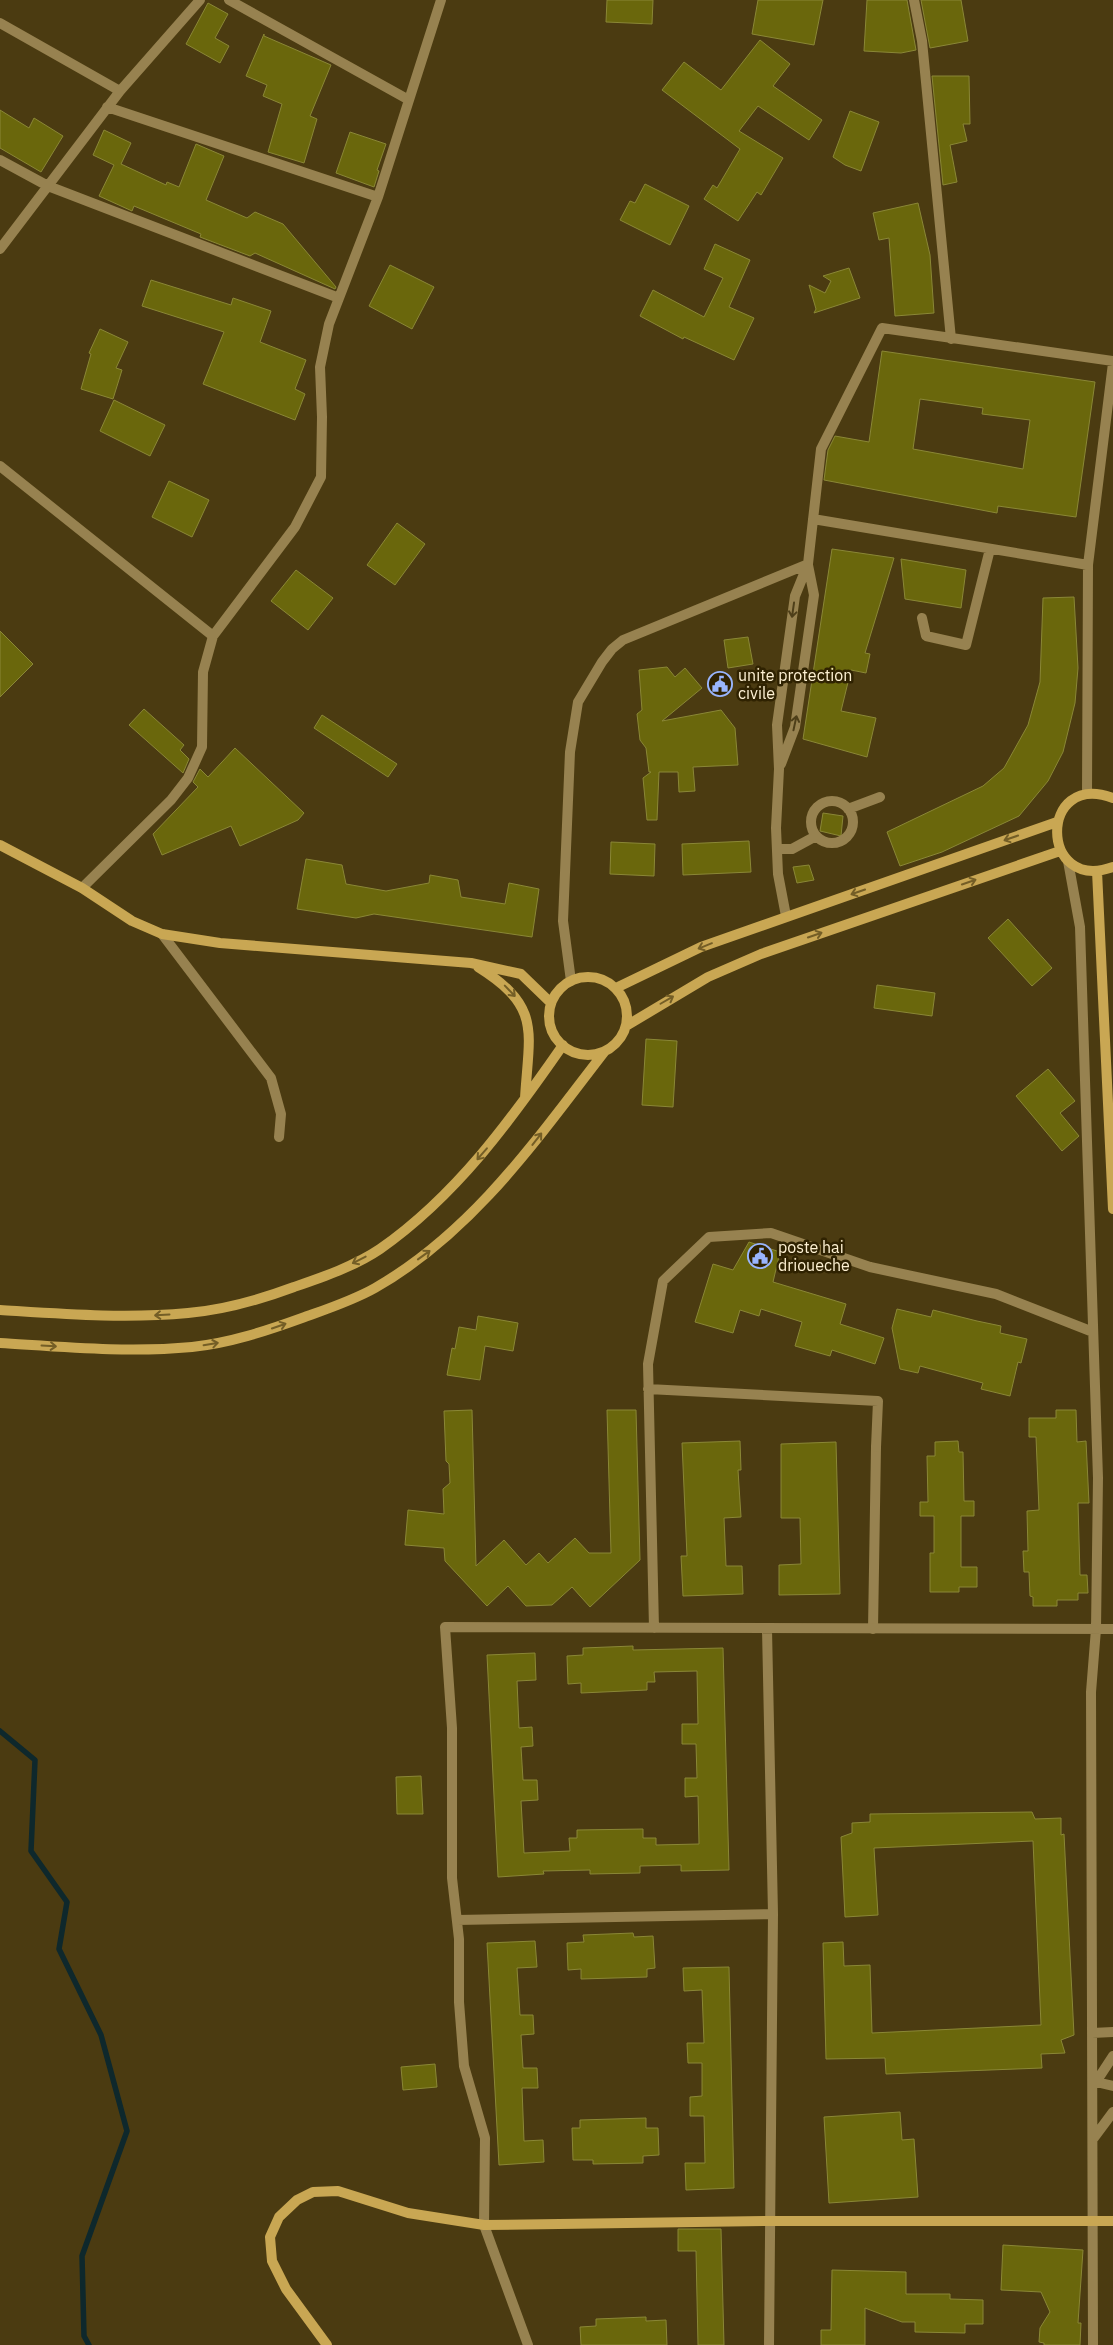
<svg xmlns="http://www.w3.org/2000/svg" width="1113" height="2345" font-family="'IBM Plex Sans',sans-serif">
	<rect width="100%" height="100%" fill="#4b3b11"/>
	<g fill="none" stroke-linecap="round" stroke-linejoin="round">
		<!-- stream -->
		<path stroke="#0e282c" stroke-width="5.5" d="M0,1731l35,29 -4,91 36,51 -8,47 42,86 26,96 -45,125 2,80 5,9"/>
	</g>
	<!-- building -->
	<path fill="#6a670c" stroke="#8a8736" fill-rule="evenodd" d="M607,0h46l-1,24 -46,-2z
		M758,0h65l-9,45 -62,-11z
		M867,0h40l9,50 -15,3 -37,-2z
		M921,0h40l7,41 -38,7z
		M208,3l20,11 -13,24 14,8 -9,17 -34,-19z
		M264,34v2l67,29 -21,51 7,3 -13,44 -36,-11 14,-48 -19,-8 4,-11 -21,-9z
		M760,40l30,24 -17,22 49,34 -13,20 -51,-34 -19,25 44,27 -22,37 -4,-3 -19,29 -34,-22 9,-14 4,3 23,-39 -78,-59 22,-28 37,28z
		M932,76h37l1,48h-7l4,17 -17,4 7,37 -14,3z
		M0,110l29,18 5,-10 29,18 -22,36 -41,-24z
		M850,111l29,11 -18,49 -16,-6 -12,-8z
		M104,130l27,13 -10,21 45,21 1,-3 12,5 17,-43 28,12 -18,44 41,18 8,-6 28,12 53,63 -1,2 -80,-36 -5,3 -50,-19 1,-3 -67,-28 -2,5 -33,-15 15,-31 -21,-10z
		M350,132l36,12 -9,26 2,1 -5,16 -38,-14z
		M645,184l44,22 -19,39 -50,-25 10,-19 5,2z
		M918,203l12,52 4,58 -39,3 -6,-78 -10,2 -6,-27z
		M715,244l35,16 -21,47 25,11 -20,42 -50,-23 -1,2 -43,-23 13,-26 51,27 19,-39 -19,-9z
		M390,265l44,22 -22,42 -43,-23z
		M849,268l11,30 -46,15 2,-4 -7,-24 16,8 6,-12 -8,-5z
		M151,280l80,25 2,-7 38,13 -11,31 46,18 -11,29 10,5 -10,26 -92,-36 21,-52 -82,-26z
		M100,329l28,13 -12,26 6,2 -9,29 -32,-10 10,-35 -2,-1z
		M882,351l213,31 -19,135 -78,-11 -1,7 -173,-33 4,-30 7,-14 34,6zM920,399l63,9 -1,6 48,6 -7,49 -110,-20z
		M114,400l51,25 -15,31 -50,-25z
		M169,481l40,19 -17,37 -40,-20z
		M397,523l28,21 -30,41 -28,-20z
		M832,549l62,9 -29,95 5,1 -4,19 -15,-3 -10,41 35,7 -9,39 -64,-18z
		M901,559l65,11 -5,38 -56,-9z
		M296,570l37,28 -25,32 -37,-29z
		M1074,597l4,71 -3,35 -12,49 -15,29 -29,35 -77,36 -42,14 -13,-34 96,-46 21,-18 24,-43 12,-43 3,-84z
		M0,631l33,33 -33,33z
		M748,637l5,27 -25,4 -4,-28z
		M667,667l8,10 10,-9 17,20 -40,33 59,-11 14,18 3,37 -45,2 2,24 -16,1 -1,-20h-19l-2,48h-10l-4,-42 8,-6h-2l-3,-24 -6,-8 -3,-26 5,-4 -3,-40z
		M144,709l40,36 -4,5 9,9 -6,14 -54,-48z
		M322,715l75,49 -9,13 -74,-49z
		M235,748l69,65 -6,7 -58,26 -9,-20 -69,29 -9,-21 45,-47 -5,-5 7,-13 8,8z
		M823,813l20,3 -2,20 -21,-5z
		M749,841l2,31 -68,3 -1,-31z
		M611,842l44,2 -1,32 -44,-2z
		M306,859l36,6 4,19 40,7 43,-8 1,-8 28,5 3,17 44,7 4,-21 30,6 -7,48 -158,-23 -18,4 -59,-9z
		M809,865l5,15 -17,3 -4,-16z
		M1008,919l44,49 -20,18 -44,-48z
		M877,985l58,8 -3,23 -58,-8z
		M646,1039l31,2 -4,66 -31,-2z
		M1048,1069l27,32 -15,12 19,23 -17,15 -46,-55z
		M749,1242l31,10 -7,30 73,22 -6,20 44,14 -9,26 -43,-14 -2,6 -35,-10 7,-24 -41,-13 -2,7 -19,-6 -7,23 -38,-11 18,-58 20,6z
		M897,1309l34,8 2,-7 44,11 24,5 -1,7 27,6 -6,24 -3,-1 -8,34 -29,-7 2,-6 -63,-17 -2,7 -18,-4 -8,-41z
		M478,1316l40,7 -5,28 -28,-5 -5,34 -33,-5 5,-27 3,1 4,-22 17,3z
		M472,1410l4,156 28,-26 22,25 13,-12 9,10 27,-25 14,15h22l-4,-143h29l4,150 -50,47 -18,-20 -20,18 -26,1 -18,-20 -21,20 -42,-45 -1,-13 -39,-3 3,-35 36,4 -1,-25 7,-6 -1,-19 -3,-3 -2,-50z
		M1056,1410h20l1,32 9,-1 3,62h-11l2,72h7l1,18h-10v7h-21v6h-24v-9l-3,-1 -1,-24h-5l-1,-21h5l-1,-40 12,-1 -3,-73h-7v-19h27z
		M740,1441l1,29h-3l3,47 -17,1 2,48h16l1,28 -60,2 -2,-40h6l-5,-113z
		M958,1441l1,11h4l1,49h10v15h-13v51h16v20h-18v5h-29v-39h4v-37h-14v-14h8l-1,-46h8v-14z
		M836,1442l4,152 -61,1v-30l22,-1 -1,-46h-19v-74z
		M633,1646v4l90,-2 6,222 -48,1v-6l-41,1v7l-50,1v-4l-47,1 1,3 -46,3 -11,-222 48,-2 1,27 -19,1 2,47 13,-1 1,19 -12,1 2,33h14l1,20 -17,1 3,52 46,-2 -1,-13h8v-8l66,-1v9h13v7l43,-1 -1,-48 -13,1v-19h12l-1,-34h-14v-20h16l-1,-53 -43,1 1,10h-8v8l-66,3v-10l-13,1 -1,-28 16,-1v-7z
		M421,1776l2,38h-26l-1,-37z
		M1032,1812l3,7 26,-1v17l3,-1 10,201 -13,5 4,13 -24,1 1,14 -156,6 -1,-16 -59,1 -3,-116 20,-1 1,24 26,-1 2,68 169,-8 -8,-184 -159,7 4,67 -33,2 -4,-80 11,-4v-10l18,-1v-8z
		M633,1933l1,4 19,-1 2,32 -8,1v8l-66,2v-10l-13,1 -1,-27 17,-1 -1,-7z
		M535,1941l2,26 -20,1 3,47h13l1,19 -13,1 2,33h14l1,20h-16l2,53 19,-1 1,22 -45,3 -12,-222z
		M729,1967l5,221 -48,2 -1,-27h20l-1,-47h-14v-19l12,-1v-33h-14l-1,-20h17l-2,-53 -18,1 -1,-23z
		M435,2064l2,23 -34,3 -2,-23z
		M900,2112l2,28 12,-1 4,58 -89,6 -5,-86z
		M646,2118v10h12l1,27 -16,1v7l-50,1v-4h-20l-1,-32h8v-8z
		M678,2229h43l3,116h-26l-2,-94h-18z
		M1003,2245l80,5 -5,73h3l-1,22h-36v-2l-5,-1 1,-14 10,-16 -9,-20 -40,-2z
		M832,2270l74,2v22h44v5l33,1v24h-18v9l-50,-1v-10h-13l-37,-14v37h-44v-15h10z
		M646,2317v4l20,-1 1,25h-86l-1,-18 16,-1v-7z"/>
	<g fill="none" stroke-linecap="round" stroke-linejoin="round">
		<!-- lane -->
		<path stroke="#978250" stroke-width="10" d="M873,1629l3,-182"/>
		<!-- street -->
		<path stroke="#978250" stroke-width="10" d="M229,0l180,100
			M914,0l8,41 29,298
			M0,23l120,68
			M107,107l271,90
			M0,160l48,26 291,112
			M0,249l120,-158 80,-91
			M0,466l213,170
			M813,519l275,46
			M922,618l4,18 40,9 24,-96
			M781,764l14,-37 19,-132 -6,-30
			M1087,794l1,-229 25,-202
			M811 822a21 21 0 1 1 42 0a21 21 0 1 1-42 0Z
			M848,809l32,-12
			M777,849h15l24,-13
			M1068,861l12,66 18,551 -2,151 -5,63 2,653
			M82,888l89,-88 17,-22 14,-31 1,-75 10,-36 82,-109 26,-50 1,-60 -2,-50 9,-43 49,-127 63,-197
			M786,916l-8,-42 -2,-46 3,-59 -2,-44 18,-129 13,-32 13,-115 61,-121 231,33
			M162,934l109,144 10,36 -2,23
			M571,981l-8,-60 7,-169 8,-50 24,-40 10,-13 11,-9 185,-76
			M648,1389l230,12 -2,46
			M654,1628l-6,-264 15,-83 46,-44 62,-4 99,34 126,27 97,38
			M767,1629l6,285 -4,431
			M457,1920l316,-6
			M1092,2033l21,-1
			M1113,2056l-17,26 17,4
			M1093,2139l20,-27
			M528,2345l-44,-120 1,-87 -21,-72 -5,-64v-63l-7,-61v-150l-7,-101 668,2"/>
		<!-- secondary -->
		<path stroke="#c9a753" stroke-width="10" d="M1113,798c-75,-28 -74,96 0,69
			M0,845l82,43 50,33 30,13 58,9 251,20 50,11 30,29
			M1097,871l16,338
			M478,967c64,40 51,64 47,131
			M549 1016a39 39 0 1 1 78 0a39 39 0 1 1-78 0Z
			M616,988l85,-41 356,-125
			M626,1026l82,-49 53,-23 299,-103
			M0,1310c63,4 125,9 188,3 37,-3 71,-13 106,-26 29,-10 61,-21 86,-38 76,-53 131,-129 183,-204
			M0,1343c64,4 128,10 192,4 38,-4 74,-16 110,-29 25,-9 50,-17 73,-30 98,-56 162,-149 230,-237
			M327,2345l-41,-56 -14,-28 -2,-24 9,-20 18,-17 16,-8 25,-1 70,22 76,12 286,-4h343"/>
	</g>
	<!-- one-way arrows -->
	<defs><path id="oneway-shaft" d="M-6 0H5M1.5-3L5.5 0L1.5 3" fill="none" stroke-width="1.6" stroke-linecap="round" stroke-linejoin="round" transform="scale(1.25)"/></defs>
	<g stroke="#4e3f19">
		<use href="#oneway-shaft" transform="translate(793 610) rotate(98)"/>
		<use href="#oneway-shaft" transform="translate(795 723) rotate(-78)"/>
	</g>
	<g stroke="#745e26">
		<use href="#oneway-shaft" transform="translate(1011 838) rotate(161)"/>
		<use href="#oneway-shaft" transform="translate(969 882) rotate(-19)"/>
		<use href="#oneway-shaft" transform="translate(858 892) rotate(161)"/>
		<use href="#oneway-shaft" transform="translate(815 935) rotate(-19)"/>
		<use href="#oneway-shaft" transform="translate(705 946) rotate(158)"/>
		<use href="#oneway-shaft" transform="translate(510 991) rotate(46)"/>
		<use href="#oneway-shaft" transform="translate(667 1000) rotate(-30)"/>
		<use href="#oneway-shaft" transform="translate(537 1139) rotate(-52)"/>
		<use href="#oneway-shaft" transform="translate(482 1154) rotate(131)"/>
		<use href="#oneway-shaft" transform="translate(424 1255) rotate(-36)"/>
		<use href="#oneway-shaft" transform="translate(359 1260) rotate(153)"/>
		<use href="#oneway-shaft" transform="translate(162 1315) rotate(177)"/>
		<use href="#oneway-shaft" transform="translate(279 1326) rotate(-19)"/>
		<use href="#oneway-shaft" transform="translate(211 1344) rotate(-9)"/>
		<use href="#oneway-shaft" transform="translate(49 1346) rotate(3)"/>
	</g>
	<!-- icons -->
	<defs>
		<symbol id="civic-ring" viewBox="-11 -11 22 22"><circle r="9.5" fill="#2f2201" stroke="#99b5fd" stroke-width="1.5"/><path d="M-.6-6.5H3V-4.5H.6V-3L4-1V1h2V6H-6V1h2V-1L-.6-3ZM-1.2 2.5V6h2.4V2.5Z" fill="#99b5fd"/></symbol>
	</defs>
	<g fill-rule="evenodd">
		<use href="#civic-ring" x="706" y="670" width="28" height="28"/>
		<use href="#civic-ring" x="746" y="1242" width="28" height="28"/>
	</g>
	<g text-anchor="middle" stroke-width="5" stroke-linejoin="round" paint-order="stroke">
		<!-- poi labels -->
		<g font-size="16" fill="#fef1d3" stroke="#2f2201" text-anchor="start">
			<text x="738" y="681">unite protection<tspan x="738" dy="18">civile</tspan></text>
			<text x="778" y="1253">poste hai<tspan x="778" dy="18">drioueche</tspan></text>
		</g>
	</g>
</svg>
